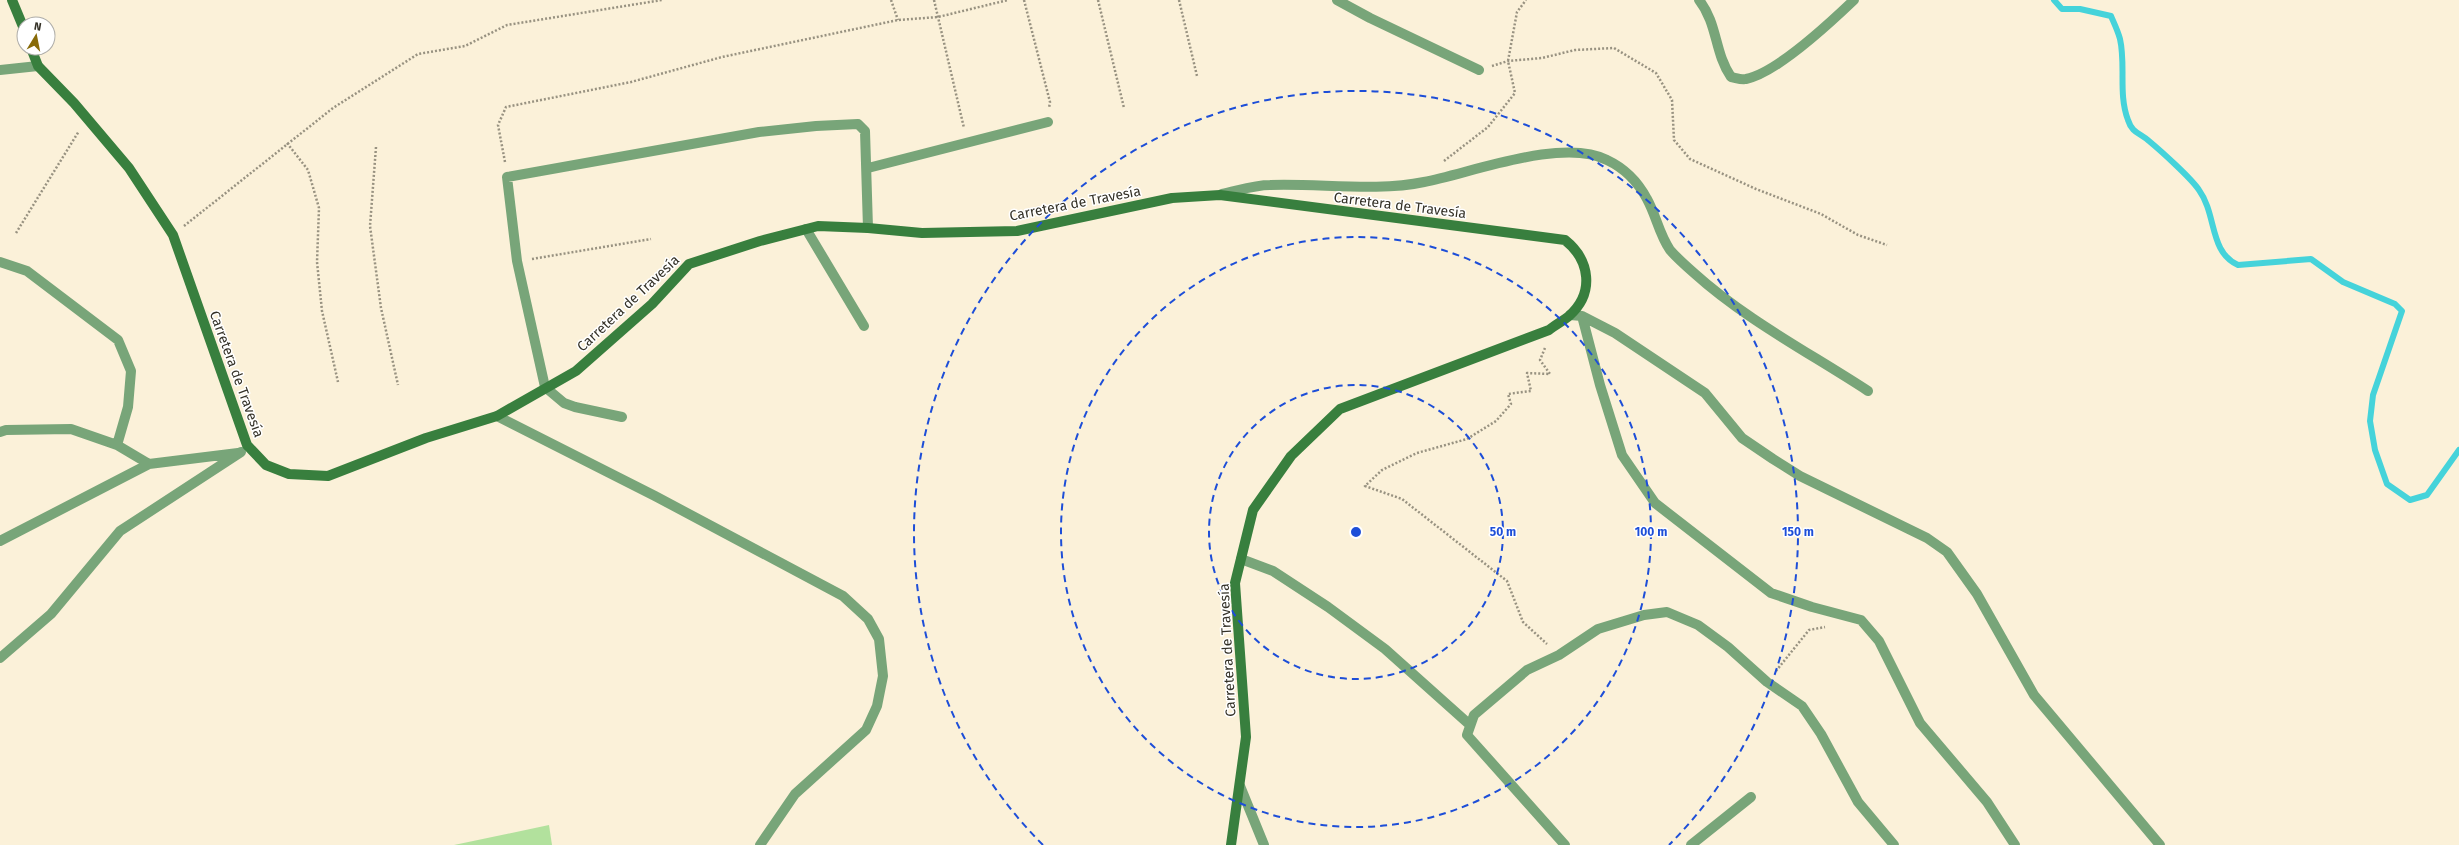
<svg xmlns="http://www.w3.org/2000/svg" width="2459" height="845" font-family="'Fira Sans',sans-serif">
	<rect width="100%" height="100%" fill="#fbf1d9"/>
	<!-- green -->
	<path fill="#b2e19d" d="M549,825l3,20h-98z"/>
	<g fill="none" stroke-linecap="round" stroke-linejoin="round">
		<!-- stream -->
		<path stroke="#45d3da" stroke-width="6" d="M2054,0l8,9h18l31,7c3,7 7,15 9,23 6,26 -2,55 8,81 4,13 12,13 21,21 12,10 42,37 50,49 18,25 10,62 39,75l73,-6 32,23 52,22 7,7 -29,84 -3,26 5,29 12,34 23,16 17,-5 32,-45"/>
		<!-- path -->
		<path stroke="#989281" stroke-width="2.5" stroke-dasharray="2 2" stroke-linecap="butt" d="M891,0l7,20
			M934,0l30,128
			M1024,0l26,102 -1,6
			M1098,0l26,108
			M1179,0l18,76
			M1492,66l16,-5 34,-3 33,-8 39,-2 42,25 16,27 2,40 16,19 66,30 65,25 37,21 29,10
			M287,143l21,27 11,38 -2,54 5,49 16,71
			M376,147l-6,79 11,82 17,77
			M1444,161l44,-34 27,-34 -7,-32 9,-49 9,-12
			M505,162l-7,-37 8,-18 125,-25 91,-25 176,-37 40,-3 70,-17
			M184,226l149,-118 85,-54 47,-8 42,-21 155,-25
			M16,233l63,-102
			M532,259l119,-20
			M1545,348l-5,12 10,14 -23,-1 4,18 -23,3 3,10 -15,17 -29,18 -50,14 -35,17 -17,16 37,13 105,82 16,41 24,22
			M1776,671l33,-41 16,-3"/>
		<!-- lane -->
		<path stroke="#78a579" stroke-width="10" d="M806,229l58,97
			M545,387l19,16 11,4 47,10
			M497,416l158,80 188,100 25,23 11,20 4,37 -6,30 -11,24 -71,64 -35,51
			M1240,786l24,59"/>
		<!-- street -->
		<path stroke="#78a579" stroke-width="10" d="M1337,0l33,18 109,52
			M1699,0c19,24 15,52 32,77 5,1 11,3 15,2 31,-6 85,-57 108,-79
			M0,70l38,-4
			M868,168l180,-46
			M1222,194c15,-3 32,-9 48,-9 48,-2 107,7 154,-3 47,-9 139,-45 183,-22 17,8 31,22 40,39 9,16 12,35 23,51 7,8 16,16 24,23 52,47 116,80 174,118
			M0,262l27,9 91,69 13,31 -3,36 -11,38
			M1570,315l12,1 33,17 90,60 37,45 31,21 27,17 127,62 20,14 30,42 57,101 126,150
			M1582,316l18,69 22,70 33,48 116,90 41,14 49,13 18,21 41,82 67,79 28,43
			M545,387l-28,-126 -10,-84 252,-45 57,-6 42,-2 7,7 3,97
			M0,432l6,-2 65,-1 46,16 32,19
			M0,541l149,-77 89,-11
			M1241,559l32,12 55,36 57,42 85,76
			M0,658l51,-44 69,-83 121,-79
			M1565,845l-98,-110 7,-20 53,-45 32,-15 39,-26 46,-14 23,-3 31,13 30,22 39,35 35,24 19,28 37,68 36,43
			M1691,845l60,-48"/>
		<!-- secondary -->
		<path stroke="#387f3e" stroke-width="10" d="M12,0l12,29
			M31,48l7,18 36,37 55,65 44,67 74,210 19,20 23,9 39,2 98,-38 71,-22 79,-45 76,-67 37,-40 71,-23 58,-15 50,2 54,5 95,-2 155,-33 48,-3 345,45c25,20 30,53 4,76 -6,5 -14,9 -20,14l-209,79 -49,47 -38,54 -18,73 11,154 -15,108"/>
	</g>
	<!-- distance rings -->
	<g fill="none" stroke="#1d4ed8" stroke-width="2" stroke-dasharray="7 5">
		<circle cx="1356" cy="532" r="147"/>
		<circle cx="1356" cy="532" r="295"/>
		<path d="M1043 845A442 442 0 1 1 1669 845"/>
	</g>
	<g text-anchor="middle" stroke-width="3" stroke-linejoin="round" paint-order="stroke">
		<!-- street labels -->
		<g font-size="14" fill="#343127" stroke="#fff">
			<text transform="translate(1075 203) rotate(-11)" y="5">Carretera de Travesía</text>
			<text transform="translate(1400 205) rotate(7)" y="5">Carretera de Travesía</text>
			<text transform="translate(628 303) rotate(-43)" y="5">Carretera de Travesía</text>
			<text transform="translate(237 374) rotate(70)" y="5">Carretera de Travesía</text>
			<text transform="translate(1227 650) rotate(-93)" y="5">Carretera de Travesía</text>
		</g>
	</g>
	<circle cx="1356" cy="532" r="6" fill="#1d4ed8" stroke="#fff" stroke-width="2"/>
	<g font-size="12" text-anchor="middle" font-weight="bold" fill="#1d4ed8" stroke="#fff" stroke-width="3" stroke-linejoin="round" paint-order="stroke">
		<text x="1503" y="536">50 m</text>
		<text x="1651" y="536">100 m</text>
		<text x="1798" y="536">150 m</text>
	</g>
	<!-- north arrow -->
	<g transform="translate(36 36) rotate(10)"><circle r="19" fill="#ffffff" stroke="#aeada9"/>
	<path d="M0-3L7 15L0 10L-7 15Z" fill="#886b09"/>
	<text y="-6" font-size="11" font-weight="bold" text-anchor="middle" fill="#343127">N</text>
	</g>
</svg>
